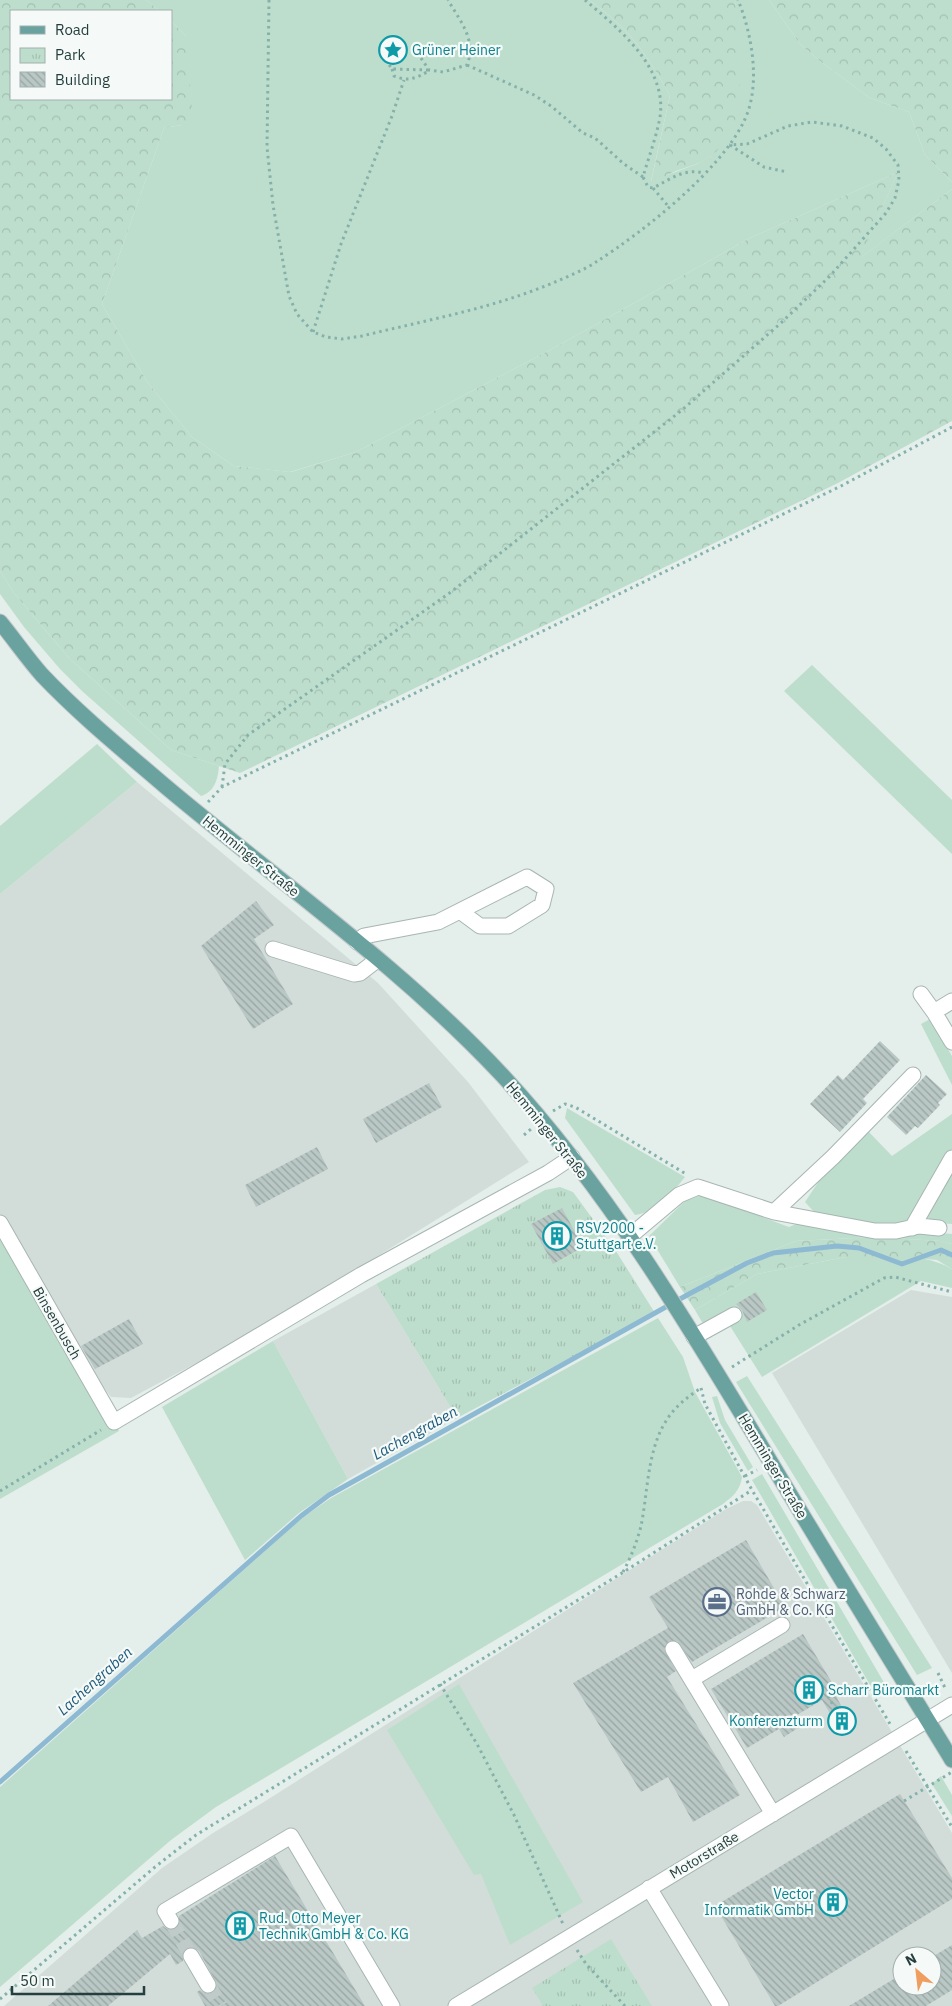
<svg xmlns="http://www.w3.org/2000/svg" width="952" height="2006" font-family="'IBM Plex Sans',sans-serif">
	<defs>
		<pattern id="forest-crowns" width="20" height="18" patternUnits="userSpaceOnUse" patternTransform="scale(1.25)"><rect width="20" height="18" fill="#bedecd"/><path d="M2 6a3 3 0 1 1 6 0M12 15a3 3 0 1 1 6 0" fill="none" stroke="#a3c0b1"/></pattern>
		<pattern id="park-tufts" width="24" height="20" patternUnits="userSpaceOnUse" patternTransform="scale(1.25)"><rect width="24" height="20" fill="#bedecd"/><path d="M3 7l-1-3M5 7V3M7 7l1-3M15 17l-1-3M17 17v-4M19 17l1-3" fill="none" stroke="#a3c0b1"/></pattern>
		<pattern id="building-back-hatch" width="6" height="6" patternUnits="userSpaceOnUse" patternTransform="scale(1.25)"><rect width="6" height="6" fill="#bac8c5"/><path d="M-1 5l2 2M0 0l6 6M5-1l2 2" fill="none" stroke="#97a4a1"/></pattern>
	</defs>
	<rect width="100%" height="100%" fill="#e4eeeb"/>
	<!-- built -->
	<path fill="#d2ddda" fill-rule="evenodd" d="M137,782l241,201 90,99 61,80 -262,163 -136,73 -20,-1 -16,-21 -95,-161v-321z
		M376,1284l81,134 -109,61 -75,-138z
		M911,1290l41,7v376l-180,-300z
		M743,1501h8l6,4 195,328v173h-948l158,-138 51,-35 54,-33 459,-291zM902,1956h30v30h-30z"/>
	<!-- green -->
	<path fill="#bedecd" d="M146,0h443c41,29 56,52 81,95l-19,86 46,-17 14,-8 25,-156h33l31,44 20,17 50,37 39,14 16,43 27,27v7l-93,70 39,-87 -148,66 -198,111 -196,103 -66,20 -56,-6 -42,-29 -44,-54 -46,-79 62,-176 18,-3 4,-89 -15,-15v-10h-11z
		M0,571l14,22 55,65 102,92 48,16c-1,12 -4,26 -18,30l-119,-105 -22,-22 -36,-42 -24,-33z
		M812,665l140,135v54l-168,-163z
		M97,744l40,38 -137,112v-68z
		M930,1019l22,37v29l-31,-61z
		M567,1108l118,69c-15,18 -27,35 -50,38l-70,-97z
		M952,1114v35l-43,76 -34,2 -59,-13 -11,-12 18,-27 45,-44 24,25z
		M952,1165v59l-33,-2z
		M702,1195l87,32 17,-7 146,14v10l-12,-3 -66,-4 -78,4 -116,46 -31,-51 36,-35z
		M0,1227l119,204 -119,68z
		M846,1257c35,0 75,-6 106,12v19l-31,-7 -159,96 -37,-59 -18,6 -5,-2 -7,-12 62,-36z
		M658,1318l25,39 12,35 47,85c-2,14 -9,19 -19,27l-507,303 -45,33 -171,147v-200l302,-269 29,-20z
		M273,1341l75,138 -49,34 -54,47 -83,-153z
		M747,1376l185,292 -15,7 -181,-293z
		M717,1396l8,24 28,47 -5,4 -28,-48 -8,-26z
		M762,1474l127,217 -12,6 -125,-217z
		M459,1684l124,218 -73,43 -29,-71 -7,1 -87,-145z
		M941,1776l11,19v21l-20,-32z"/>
	<!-- forest -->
	<path fill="url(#forest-crowns)" d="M0,0h146l14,11h-149v88h160v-78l15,15 7,84 -11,5 -18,3 -62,176 46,79 44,54 42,29 57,6 65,-20 196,-103 198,-111 148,-66 -38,86 92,-69v232l-114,62 -598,290 -69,-23 -102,-92 -55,-65 -14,-22z
		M589,0h147c-5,51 23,119 -25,156 -11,8 -23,11 -35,15 -9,4 -16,8 -25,11l19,-87c-25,-43 -40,-66 -81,-95z
		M769,0h183v182l-27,-27 -16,-43 -39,-14 -50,-37 -20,-17z
		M874,1237l67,4 11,3v25l-15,-9 -31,-3h-60l-89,17 -62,36 -15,-23 116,-46z"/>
	<!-- park -->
	<path fill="url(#park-tufts)" d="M560,1187l13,5 41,56 41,65 -198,105 -81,-134 169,-94z
		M611,1939l41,67h-109l-11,-18z"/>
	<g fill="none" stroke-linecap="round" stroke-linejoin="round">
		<!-- stream -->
		<path stroke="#8dbad2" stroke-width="5" d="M0,1782l301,-266 28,-21 360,-201 58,-31 26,-10 64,-7 22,2 43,16 39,-14 11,5"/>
	</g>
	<!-- building -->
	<path fill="url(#building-back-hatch)" d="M256,901l18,24 -20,14 39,65 -40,25 -52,-83z
		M880,1041l20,19 -37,39 4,4 -27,29 -30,-28 28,-29 5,5z
		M926,1075l21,19 -9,9 2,2 -22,23 -3,-2 -9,9 -19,-18z
		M429,1083l13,24 -66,36 -13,-24z
		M317,1147l11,22 -72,38 -11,-22z
		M562,1208l21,39 -30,17 -22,-40z
		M756,1292l11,18 -20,12 -5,-12 -6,-6z
		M129,1319l14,25 -48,25 -14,-23z
		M746,1540l39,67 -93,55 -15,-21h-8l-5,8 12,22 -9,6 73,118 -47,27 -25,-45 -27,15 -68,-109 95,-55 -19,-31z
		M803,1634l34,57 -3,2 17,30 -11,7 -18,-30 -30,18 6,10 -14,9 -5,-8 -32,19 -36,-59z
		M900,1794l52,84v21l-174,107h-3l-60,-100z
		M275,1856l90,150h-160l-8,-14 3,-2 4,3h8l5,-9 -18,-33 -8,-4 -8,4v10l-7,4 -6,-11 -62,52h-60l89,-76 5,8 21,-12 4,3h8l4,-4v-9z
		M952,1945v45l-26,16h-77l53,-32v12h30v-29z"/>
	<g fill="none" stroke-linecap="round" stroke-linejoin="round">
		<!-- minor-tunnel -->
		<path stroke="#becbc8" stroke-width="15" stroke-dasharray="15 8" stroke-linecap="butt" d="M171,1921l20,35
			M208,1985l13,21"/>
		<defs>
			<path id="minor" d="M357,942l7,-6 74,-14 89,-45 19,12 -4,16 -34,21h-28l-19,-14
				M273,949l81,25 6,-1 17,-13
				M921,994l13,18
				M952,1001l-18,11 18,30
				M774,1212l59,-55 80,-82
				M0,1223l114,199 247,-147 187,-102 24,-16
				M912,1228l40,-70
				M629,1237l50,-42 19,-8 76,25 101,19h21l23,-5 20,2
				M694,1337l40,-22
				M673,1649l100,165
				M692,1679l90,-54
				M649,1888l72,118
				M171,1921l-6,-10 126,-75 101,170
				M191,1956l17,29
				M456,2006l496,-301"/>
			<path id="major" d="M0,622c14,17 27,36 42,53 38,40 81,75 123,111 113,95 236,181 337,289 104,112 184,246 262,376 62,104 125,206 188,309"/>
		</defs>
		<!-- minor casing -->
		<use href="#minor" stroke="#a7b6b3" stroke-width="17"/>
		<!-- major casing -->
		<use href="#major" stroke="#c2c9c9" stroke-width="17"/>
		<!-- path -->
		<path stroke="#85b1ab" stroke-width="3" stroke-dasharray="2.5 4" stroke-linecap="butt" d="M269,0l-2,147 6,58 16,91 8,18 16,18 13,5 16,2 20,-3c65,-16 132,-28 193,-54 14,-6 29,-12 41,-20 47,-30 126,-92 149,-143 16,-35 7,-85 -7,-119
			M585,0c34,29 86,70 74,122 -4,19 -11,37 -16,55l5,10 5,1c18,-9 30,-20 51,-15
			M421,58l8,12 14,2 24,-7c10,-25 -7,-44 -19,-65
			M398,59l-10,4 4,6 37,1
			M388,63l-2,-10 3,-5
			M467,65l67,30 17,11 32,27 12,5 29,26 19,13
			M392,69l2,7c15,6 22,2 35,-5
			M730,145l34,22 23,5
			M653,188l15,18
			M313,332l28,-88 51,-128 12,-36
			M222,787l3,-23 23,-29 203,-143 231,-182 100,-88 47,-45 57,-64 9,-15 4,-18 -1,-15 -12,-16 -13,-11 -31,-12 -30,-4 -24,4 -41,18 -18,1
			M208,802l14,-15 619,-301 111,-59
			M553,1111l12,-7 10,3 111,67
			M524,1135l7,-6
			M732,1367l67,-42 85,-47 11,-1 57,15
			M701,1388l4,16 47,86 138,234
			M745,1476l12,-6
			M0,1491l101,-61
			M623,1572c8,-15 14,-30 18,-46 7,-34 6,-75 25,-105 9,-15 22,-24 36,-34
			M938,1673l8,17
			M440,1684l37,60 37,71 49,109
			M828,1696l11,20
			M906,1751l46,76
			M577,1950l9,14 39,42
			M0,1999l155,-132 41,-32 426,-262 130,-83"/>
		<!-- minor -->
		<use href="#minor" stroke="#fff" stroke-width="15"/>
		<!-- major -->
		<use href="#major" stroke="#69a29e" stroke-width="15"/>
		<!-- path-bridge -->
		<path stroke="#85b1ab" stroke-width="3" stroke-dasharray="2.5 4" stroke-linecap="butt" d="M904,1801l48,-29"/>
	</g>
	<!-- icons -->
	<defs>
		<symbol id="sight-ring" viewBox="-11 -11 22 22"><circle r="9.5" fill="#f5faf8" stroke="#0f9aa8" stroke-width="1.5"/><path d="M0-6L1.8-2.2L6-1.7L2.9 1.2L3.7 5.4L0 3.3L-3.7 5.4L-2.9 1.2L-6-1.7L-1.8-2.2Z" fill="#0f9aa8"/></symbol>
		<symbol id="building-ring" viewBox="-11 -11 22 22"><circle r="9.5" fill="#f5faf8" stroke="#0f9aa8" stroke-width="1.5"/><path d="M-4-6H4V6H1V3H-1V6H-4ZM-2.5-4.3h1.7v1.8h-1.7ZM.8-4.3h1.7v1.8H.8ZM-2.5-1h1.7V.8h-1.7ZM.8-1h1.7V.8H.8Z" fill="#0f9aa8"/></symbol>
		<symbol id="office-ring" viewBox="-11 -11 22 22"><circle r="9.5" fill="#f5faf8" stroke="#5c6f8a" stroke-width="1.5"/><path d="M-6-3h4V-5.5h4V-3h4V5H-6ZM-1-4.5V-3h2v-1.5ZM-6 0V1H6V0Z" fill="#5c6f8a"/></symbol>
	</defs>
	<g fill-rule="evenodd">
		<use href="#sight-ring" x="377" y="34" width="32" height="32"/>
		<use href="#building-ring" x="541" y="1220" width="32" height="32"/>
		<use href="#office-ring" x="701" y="1586" width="32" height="32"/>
		<use href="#building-ring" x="793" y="1674" width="32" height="32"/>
		<use href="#building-ring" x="826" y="1705" width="32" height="32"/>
		<use href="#building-ring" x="817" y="1886" width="32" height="32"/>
		<use href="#building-ring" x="224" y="1910" width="32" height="32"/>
	</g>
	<g text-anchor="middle" stroke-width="4.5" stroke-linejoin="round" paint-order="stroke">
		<!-- culture labels -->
		<g font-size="14" fill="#0d838f" stroke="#f5faf8" text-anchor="start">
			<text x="412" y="55">Grüner Heiner</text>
			<text x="576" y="1233">RSV2000 -<tspan x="576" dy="16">Stuttgart e.V.</tspan></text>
			<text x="828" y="1695">Scharr Büromarkt</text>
			<text x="823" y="1726" text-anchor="end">Konferenzturm</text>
			<text x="814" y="1899" text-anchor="end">Vector<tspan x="814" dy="16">Informatik GmbH</tspan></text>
			<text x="259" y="1923">Rud. Otto Meyer<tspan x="259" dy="16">Technik GmbH &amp; Co. KG</tspan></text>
		</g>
		<!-- street labels -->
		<g font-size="14" fill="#243f3d" stroke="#f5faf8">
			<text transform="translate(251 856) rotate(39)" y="5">Hemminger Straße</text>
			<text transform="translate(547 1130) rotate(51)" y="5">Hemminger Straße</text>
			<text transform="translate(57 1323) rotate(60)" y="5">Binsenbusch</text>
			<text transform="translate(773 1466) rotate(59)" y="5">Hemminger Straße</text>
			<text transform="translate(704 1855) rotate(-31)" y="5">Motorstraße</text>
		</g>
		<!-- service labels -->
		<g font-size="14" fill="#4e5e75" stroke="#f5faf8" text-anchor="start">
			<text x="736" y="1599">Rohde &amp; Schwarz<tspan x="736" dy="16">GmbH &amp; Co. KG</tspan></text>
		</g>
		<!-- water labels -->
		<g font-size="15" font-style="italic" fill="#1e5a7b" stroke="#f5faf8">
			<text transform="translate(415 1433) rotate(-29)" y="5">Lachengraben</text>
			<text transform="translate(95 1681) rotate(-42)" y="5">Lachengraben</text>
		</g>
	</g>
	<!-- legend -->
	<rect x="10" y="10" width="162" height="90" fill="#f5faf8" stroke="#a1afad"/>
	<rect x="20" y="26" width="25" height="8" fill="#69a29e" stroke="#a1afad"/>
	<text x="55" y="35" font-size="15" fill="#243f3d">Road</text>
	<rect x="20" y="48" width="25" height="15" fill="url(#park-tufts)" stroke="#a1afad"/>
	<text x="55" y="60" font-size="15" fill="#243f3d">Park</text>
	<rect x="20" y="72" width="25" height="15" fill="url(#building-back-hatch)" stroke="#a1afad"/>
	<text x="55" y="85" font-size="15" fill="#243f3d">Building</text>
	<!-- north arrow -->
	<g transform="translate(917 1971) rotate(332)"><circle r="24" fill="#f5faf8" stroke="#a1afad"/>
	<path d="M0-4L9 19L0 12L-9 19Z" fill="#f09e60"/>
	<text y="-8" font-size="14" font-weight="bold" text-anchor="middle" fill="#243f3d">N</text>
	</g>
	<!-- scale -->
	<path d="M12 1986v8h132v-8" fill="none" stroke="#243f3d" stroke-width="2.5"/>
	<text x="20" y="1986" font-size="15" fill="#243f3d" stroke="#f5faf8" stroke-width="4" paint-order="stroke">50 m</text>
</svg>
